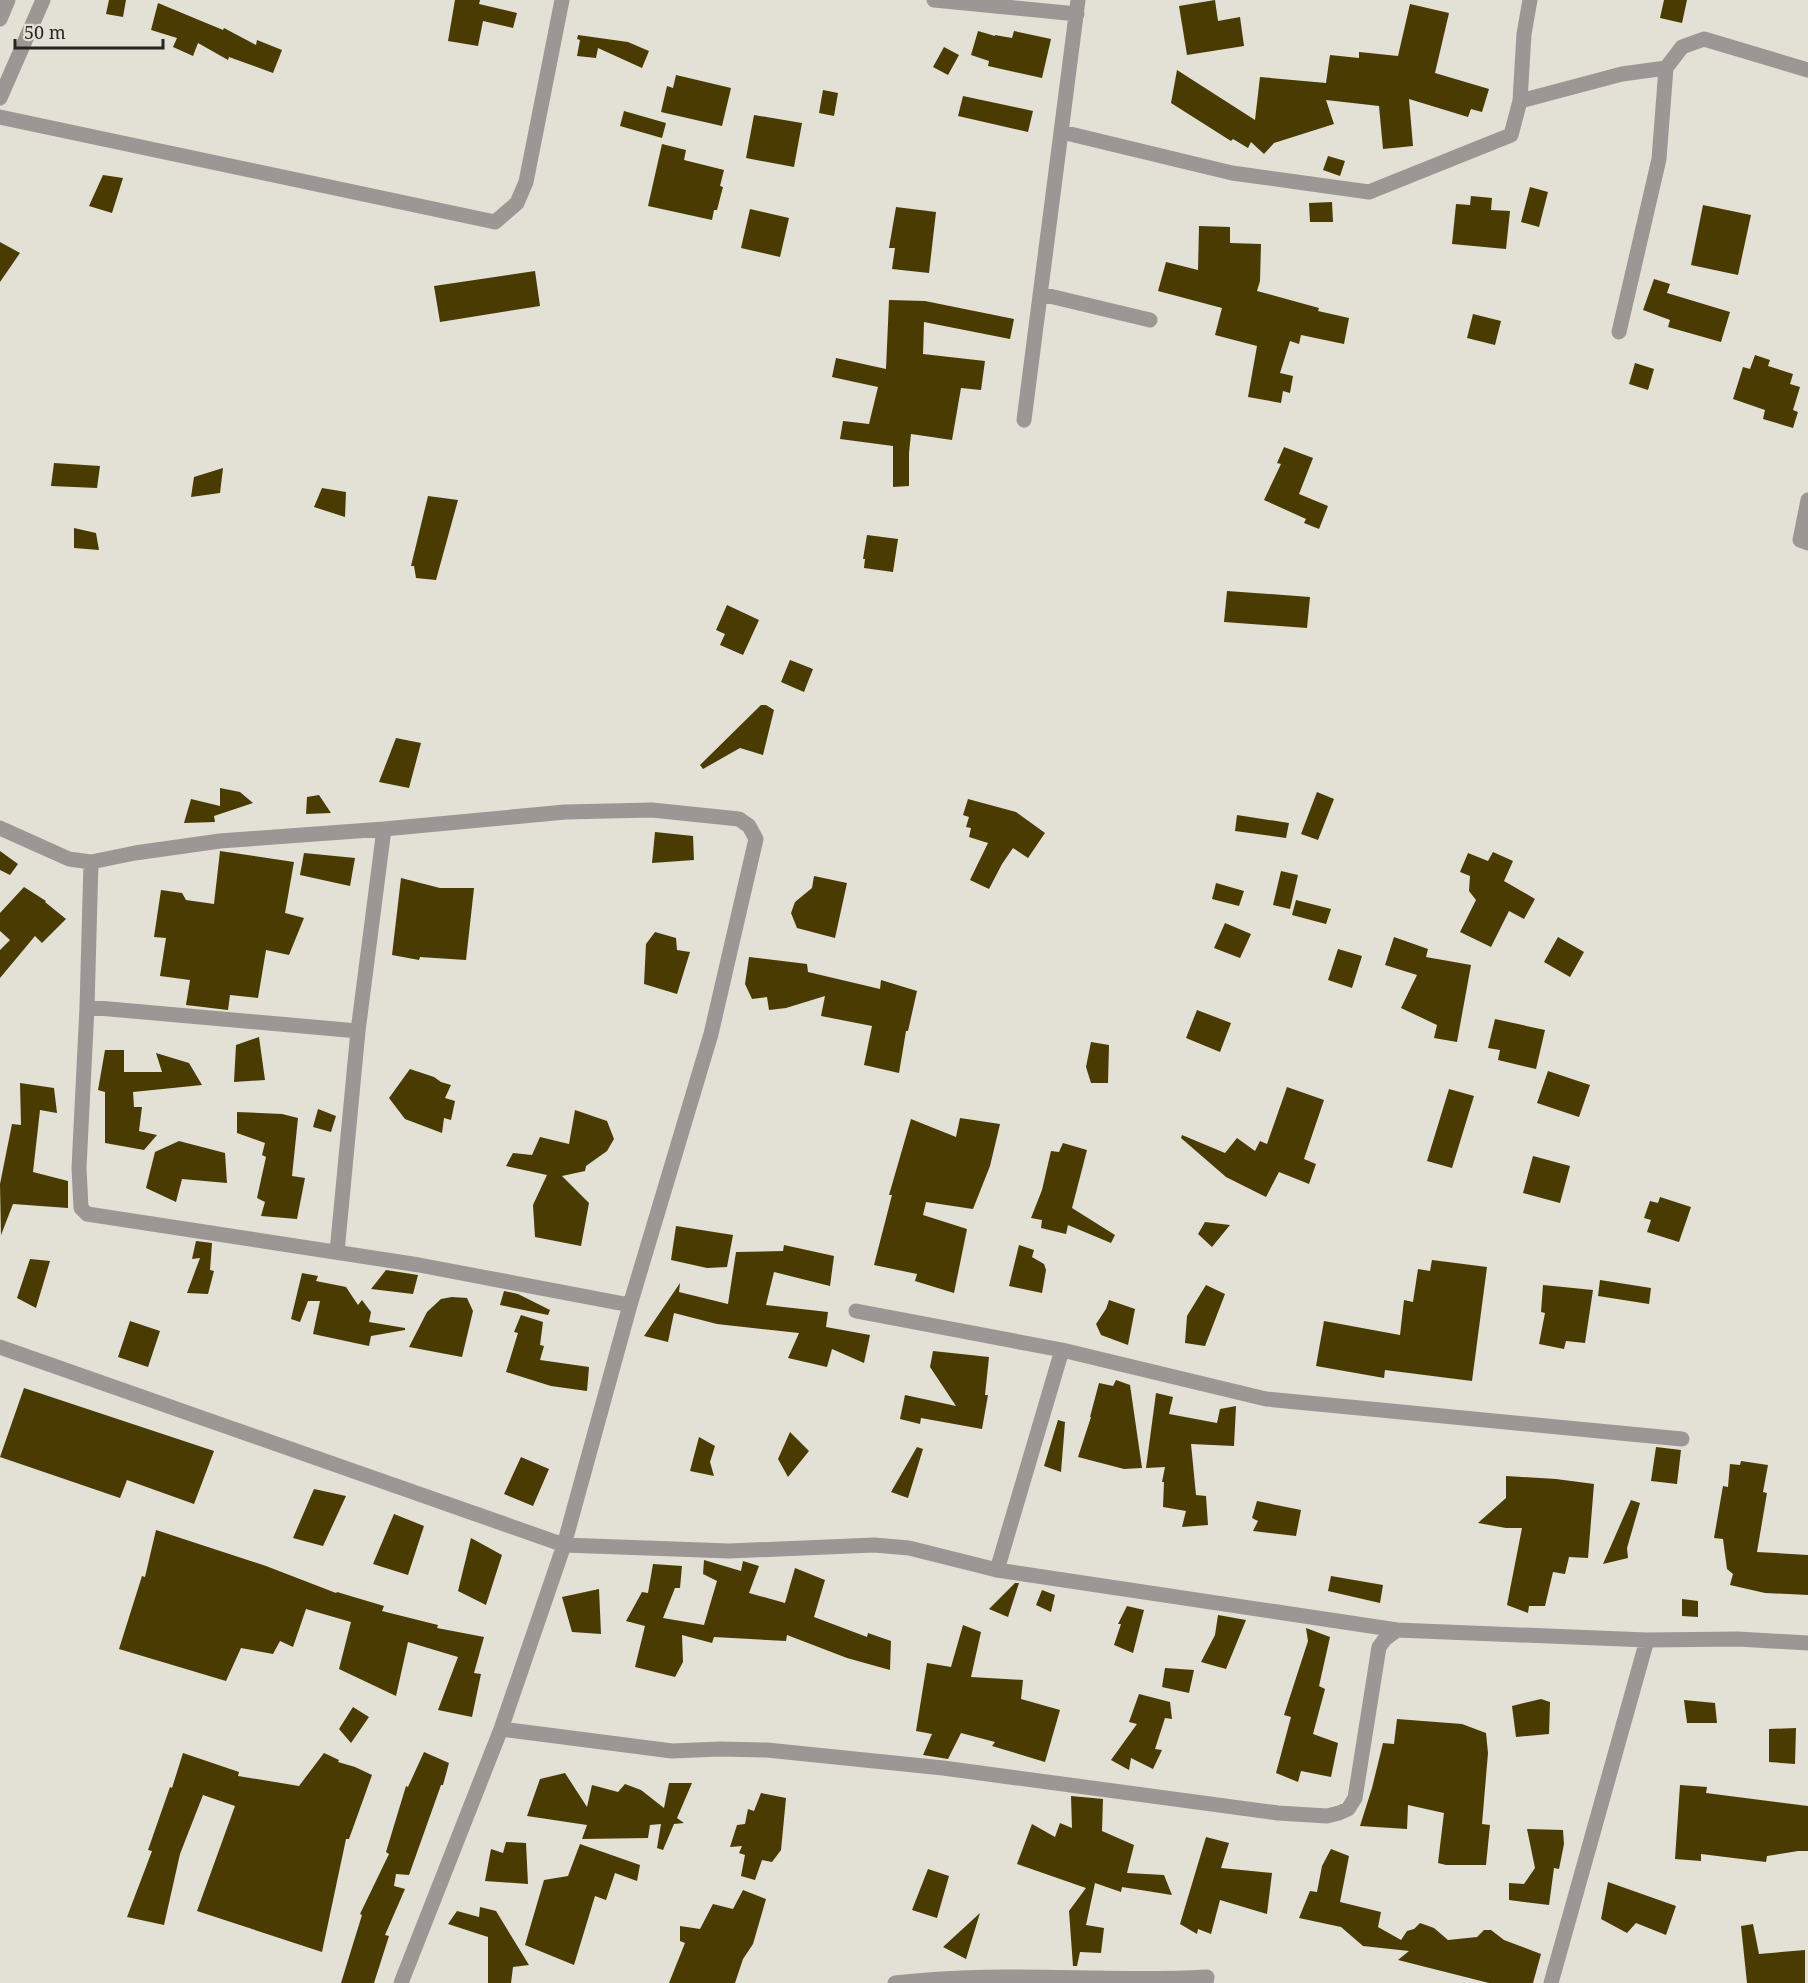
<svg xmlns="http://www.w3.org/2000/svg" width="1808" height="1983" font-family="'Noto Serif',serif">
	<rect width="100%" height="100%" fill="#e3e0d5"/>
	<!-- building -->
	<path fill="#4a3b03" d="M109,0h17l-3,17 -17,-3z
		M455,0h25l-1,4 38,9 -4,15 -30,-7 -5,25 -30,-5z
		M1215,0l3,21 22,-4 4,29 -57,9 -8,-49z
		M1664,0h23l-5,23 -22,-5z
		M158,3l65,27 1,-2 32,17 1,-5 25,10 -9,23 -44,-16 -1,3 -30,-17 -5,13 -20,-9 4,-9 -26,-8z
		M1410,4l39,9 -14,60 54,16 -7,23 -11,-3 -3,8 -59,-18 4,47 -30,3 -4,-43 -53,-6 8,24 -60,19 -10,11 -13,-12 -3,6 -15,-9 -2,2 -60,-38 6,-33 78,50 5,-43 66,6 4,-28 29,3v-6l39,4z
		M978,31l17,5v-1l17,3 2,-7 37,8 -9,39 -54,-12 1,-5 -18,-6z
		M578,35l50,7 21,9 -7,17 -44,-20 -2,10 -19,-2 3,-16 -3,-1z
		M944,47l15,8 -11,20 -15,-8z
		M676,75l55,13 -9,38 -61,-14 6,-26 6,2z
		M823,90l15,3 -4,23 -15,-3z
		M963,96l70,15 -5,21 -70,-16z
		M624,111l42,12 -4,15 -42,-12z
		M754,115l48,8 -8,44 -48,-9z
		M662,144l24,6 -2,10 40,10 -4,16 3,1 -6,23h-3l-2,10 -64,-14z
		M1328,156l17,5 -5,15 -17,-6z
		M103,175l20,3 -11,35 -23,-7z
		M1530,187l18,5 -9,35 -18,-5z
		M1471,196l21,2 -1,12 19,1 -4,38 -54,-5 4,-40 14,1z
		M1332,202l1,20h-23l-1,-19z
		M1703,205l48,10 -13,60 -47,-10z
		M896,207l40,5 -7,61 -37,-4 3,-21h-6z
		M750,209l39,9 -9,39 -39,-9z
		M1199,226l31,1v16l31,1 -1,37 -3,10 62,17 -1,3 31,7 -5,26 -43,-9 -2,9 -9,-3 -10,32 13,3 -3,17 -7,-2 -2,12 -33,-6 9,-51 -42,-11 7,-27 -64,-17 8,-29 32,8z
		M0,242l20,11 -20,29z
		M535,271l5,35 -100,16 -6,-36z
		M1654,279l16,5 -3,9 63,19 -9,30 -53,-15 2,-7 -27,-10z
		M889,300l36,1 89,18 -4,20 -86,-17 -1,32 62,7 -4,29 -20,-2 -9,52 -41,-6 -2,19v33l-16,1v-41l-53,-7 3,-18 26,3 9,-37 -46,-10 4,-19 50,11z
		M1473,314l28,7 -6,24 -28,-7z
		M1755,355l15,5 -2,6 25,8 -3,10 10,3 -7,23 5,2 -5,16 -30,-9 2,-9 -32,-11 10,-32 7,2z
		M1635,363l19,6 -6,21 -19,-6z
		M1284,447l29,11 -14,36 29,12 -9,23 -15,-6 2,-4 -42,-19 17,-36 -4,-1z
		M54,463l46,3 -3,22 -46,-2z
		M223,468l-3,25 -29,4 3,-20z
		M322,488l24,4 -1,25 -31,-10z
		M428,496l30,4 -22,80 -20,-2 -2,-12h-3z
		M74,528l22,5 3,17 -25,-2z
		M867,535l31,4 -5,33 -29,-4 1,-9h-2z
		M1227,591l83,6 -3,31 -83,-6z
		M727,605l32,15 -16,35 -23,-10 5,-11 -9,-4z
		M790,660l23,9 -9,23 -23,-10z
		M761,705h5l8,5 -11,45 -23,-7 -37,21 -3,-4z
		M396,738l25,5 -12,45 -30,-6z
		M220,788l20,4 13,11 -39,13 1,6 -31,1 7,-24 29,7z
		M1317,792l17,7 -16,41 -17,-6z
		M319,795l12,18 -25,1 1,-17z
		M968,799l48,13 29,21 -17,25 -15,-10 -11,16 -13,25 -19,-9 18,-37 -19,-6 2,-9 -5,-1 3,-10 -6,-2z
		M1237,815l52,8 -3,15 -51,-7z
		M655,832l38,4 1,24 -42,3z
		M0,851l18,13 -8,11 -10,-5z
		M220,851l74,11 -9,51 19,5 -15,37 -23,-5 -8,48 -28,-3 -2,15 -42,-5 4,-25 -30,-4 6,-38 -12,-1 7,-47 21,3 4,7 28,4z
		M1493,852l20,9 -9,20 31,18 -11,20 -15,-8 -18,36 -31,-15 16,-32 -7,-9 1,-15 -10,-4 8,-19 20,8z
		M304,853l51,5 -5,28 -50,-11z
		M1281,871l17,4 -8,34 -17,-4z
		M814,876l33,7 -12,55 -38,-10 -6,-15 4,-11 17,-14z
		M401,878l39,10h34l-8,72 -46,-3 -1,3 -27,-5z
		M1216,883l28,8 -5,15 -27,-7z
		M24,887l22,14 -1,1 21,17 -24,24 -7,-7 -35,42v-28l10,-10 -10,-9v-18z
		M1296,900l35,9 -5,15 -34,-9z
		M1225,923l26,11 -11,24 -26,-10z
		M655,932l21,6 1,12 13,2 -13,42 -33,-10 2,-40z
		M1394,937l34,12 -2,8 45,8 -14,77 -23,-4 3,-13 -36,-17 16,-33 -32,-10z
		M1558,937l26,15 -14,25 -26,-15z
		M1338,949l24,7 -10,32 -24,-8z
		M749,957l58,7 1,8 72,17 1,-9 36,11 -9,40h-2l-7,42 -35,-8 8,-39 -51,-10 4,-20 -39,12 -17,2 -2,-13 -15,2 -7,-15z
		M1197,1010l34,13 -11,29 -34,-14z
		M1495,1019l50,11 -9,39 -38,-9 2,-10 -12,-2z
		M259,1037l6,43 -31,2 2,-37z
		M1091,1042l18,3 -1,38h-17l-5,-16z
		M105,1050h19v22h38l-6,-19 33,10 13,22 -69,7 1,15h8l-3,24 18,4 -13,15 -39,-7v-51l-7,-2z
		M410,1069l24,8 7,5 10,3 -6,13 10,3 -4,19 -7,-2 -2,15 -37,-14 -16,-21z
		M1548,1071l42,14 -11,32 -42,-14z
		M20,1083l34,5 3,25 -17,-3 -7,62 35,9v27l-55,-4 -12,31 -1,-51 12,-60 9,1z
		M1287,1087l37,13 -20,59 12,5 -7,20 -30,-12 -13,25 -40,-20 -45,-39 1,-3 43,18 12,-15 18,13 5,-10 7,3z
		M1449,1089l25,7 -22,72 -25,-7z
		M318,1109l18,7 -5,16 -18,-5z
		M575,1110l32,11 7,18 -7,12 -21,15 -1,5 -23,5 27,27 -8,43 -46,-9 -2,-32 14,-30 -41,-9 7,-13 19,2 8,-18 29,7z
		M237,1112l45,2 16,4 -6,58 13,2 -8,41 -36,-3 4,-14 -8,-4 9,-41 -4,-2 3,-12 -28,-10z
		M960,1118l40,6 -10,42 -17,43 -47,-7 -3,13 44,14 -13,64 -39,-12 2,-7 -43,-9 18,-70h-3l22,-76 45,18z
		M179,1141l46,12 2,30 -45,-4 -6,23 -30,-14 9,-36z
		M1063,1143l24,7 -15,58 43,27 -4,8 -43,-18 -2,9 -25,-6 1,-8 -11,-2 11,-28 9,-39 8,1z
		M1533,1156l37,10 -10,37 -37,-10z
		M1660,1197l31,10 -12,35 -32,-10 4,-12 -7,-2 6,-17 8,2z
		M1205,1222l25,3 -18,22 -14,-13z
		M676,1226l57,9 -6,32 -20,1 -36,-8z
		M196,1241l16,2 -2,27 4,1 -6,23 -21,-1 13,-35 -8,1z
		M784,1245l50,11 -4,30 -56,-14 -8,33 62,7 -2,15 44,8 -6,28 -32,-14 -5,18 -39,-9 11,-25 -82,-9 -43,-11 -6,29 -24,-6 36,-53 -1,9 49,12 8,-52 47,-1z
		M1019,1245l15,5 -2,7 12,7 2,6 -4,23 -33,-7z
		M30,1259l20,2 -14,47 -19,-10z
		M1432,1260l55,7 -15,114 -87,-11 -1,8 -68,-12 8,-45 76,14 4,-35 9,2 5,-33 12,2z
		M386,1270l32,5 -5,19 -42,-5z
		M302,1273l16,3 -2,5 30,6 12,18 4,-5 9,12 -2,10 36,6v2l-34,6 -2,10 -56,-12 7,-33h-12l-8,21 -9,-3z
		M1600,1280l51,8 -2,16 -51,-8z
		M1206,1285l19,9 -20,52 -20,-3 2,-27z
		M1543,1285l50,5 -8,53 -19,-2 -2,8 -25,-5 6,-31 -4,-1z
		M504,1291l14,3 32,16 -2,5 -48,-10z
		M452,1297l15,1 6,13 -11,46 -53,-10 18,-35 14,-13z
		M1109,1300l26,9 -7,36 -27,-10 -5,-11 10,-15z
		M521,1315l22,7 -3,23 4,1 -4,14 49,7 -2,24 -36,-5 -45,-14 12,-39 -4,-1z
		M130,1321l30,10 -12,36 -30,-10z
		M933,1351l56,6 -4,38h3l-6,34 -61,-11 -1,6 -20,-5 5,-24 51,11 -26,-39z
		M1116,1380l14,5 12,83 -18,1 -46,-12 13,-40h-1l9,-34 14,3z
		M24,1388l190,63 -20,53 -67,-24 -7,18 -120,-41z
		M1156,1393l17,4 -4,17 48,9 3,-14 16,-3 -2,40 -43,-2 5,51 10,1 2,29 -26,2 4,-16 -23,-4 1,-25h-2l3,-15 -19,1z
		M1058,1420l7,2 -4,50 -17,-6z
		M790,1432l19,19 -21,26 -10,-18z
		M699,1437l16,9 -5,16 4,14 -24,-5z
		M917,1447l6,2 -15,49 -17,-6z
		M1656,1447l25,3 -4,34 -26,-3z
		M521,1457l28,12 -16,37 -29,-12z
		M1741,1461l27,4 -5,27 4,1 -10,59 51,3v40l-43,-2 -35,-8 3,-11 -6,-5 -4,-30 -9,-1 9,-52 5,1 2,-23 10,1z
		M1506,1476l50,3 38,5 -6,74 -19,-1 -4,17 -12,-2 -8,34h-16l-1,7 -21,-8 15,-77h-16l-28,-5 28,-25z
		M314,1489l32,7 -23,50 -30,-8z
		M1631,1500l9,3 -13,45 1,10 -25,6z
		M1257,1501l44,9 -5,26 -43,-5 5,-10 -6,-3z
		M394,1514l30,12 -16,49 -35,-11z
		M156,1530l110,36 70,27 1,-1 47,14 -2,5 56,14 -1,3 47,9 -10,36 7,1 -9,43 -34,-7 20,-53 -50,-15 -12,54 -57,-27 12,-47 -45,-13 -13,38 -13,-6 -7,13 -32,-6 -15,33 -107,-32 23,-73 3,1z
		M471,1538l31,17 -16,50 -28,-14z
		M704,1560l37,11 2,-10 16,5 -10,27 36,10 10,-35 30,12 -11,37 53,20 1,-4 23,8 -1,29 -43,-12 -60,-23 -1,6 -72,-4 -2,6 -30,-8 1,27 -8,15 -40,-10 10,-41 -19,-5 16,-29 6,1 5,-29 29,2 -2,22h-5l-12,30 41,7 13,-44 -14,-7z
		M1331,1576l52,9 -3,18 -52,-12z
		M1015,1583h4l-11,34 -19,-8z
		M599,1589l2,45 -29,-2 -10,-35z
		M1042,1590l13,5 -4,17 -15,-7z
		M1682,1599l16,2v16l-16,-1z
		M1127,1606l17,4 -11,43 -19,-8 7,-21h-3z
		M1218,1615l28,5 -20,49 -25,-7 14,-27z
		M963,1625l18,7 -10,45 52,3 -2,19 39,11 -15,52 -53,-16 3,-4 -34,-9 -13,26 -25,-4 9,-21 -16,-3 11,-68 24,4z
		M1306,1628l24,9 -11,49 6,3 -12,45 25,9 -7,34 -30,-6 -3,11 -22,-9 15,-56 -7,-2 24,-74z
		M1165,1668l29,2 -5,23 -27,-6z
		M1139,1694l31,8 2,17 -7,-1 -10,31 7,1 -9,19 -22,-11 -2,12 -18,-10 26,-36 -8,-2z
		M1541,1699l9,3 -1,32 -33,3 -4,-31z
		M1684,1700l31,3 2,20h-30z
		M353,1707l16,10 -18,26 -12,-14z
		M1397,1719l65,5 24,9 2,20 -6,71 8,1 -4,40h-40l-8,-2 6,-50 -36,-8 -1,24 -47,-3 12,-38 11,-45 11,1z
		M1796,1728l-1,36 -26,-2v-33z
		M424,1752l25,11 -6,22h-2l-32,90 -13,-1 -2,12 11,3 -20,46 4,1 -15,47h-33l21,-68 -2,-1 29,-60 -3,-2 20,-66 2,1z
		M183,1753l56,19 -1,4 61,10 25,-33 15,7 -1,2 17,5 17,8 -23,64h-3l-24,113 -125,-41 38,-105 -32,-11 -23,59 -16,71 -37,-8 25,-66 -4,-1 22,-63 2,1z
		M565,1773l22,34 5,-22 26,7 7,-8 16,6 23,18 5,-25h23l-15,35 7,5 -10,1 -11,26 -6,-2 4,-24 -11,1 -2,13 -66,1 5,-14 -60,-9 13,-37z
		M1680,1785l27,2 -1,6 102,13v45h-10l-31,5 -1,6 -65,-8v7l-26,-2z
		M761,1793l25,5 -5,52 -9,12 -10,-2 -7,20 -14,-4 4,-21 -6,-2 3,-7 -12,1 7,-22 8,-1 3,-15 6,2z
		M1071,1796l32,3 -1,32 32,14 -7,28 37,2 8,20 -50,-8 -1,5 -26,-9 -9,42 18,3 -3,25 -21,-1 -3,14h-4l-4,-55 17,-23 -69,-24 15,-40 23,13 5,-14 12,5z
		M1527,1829l36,1 1,14 -5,25 -5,-1 -5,37 -40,-5v-17l15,1 11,-16z
		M1206,1837l23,6 -8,25 51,5 -5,41 -47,-14 -9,34 -13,-5 -1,5 -17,-10z
		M506,1842l20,1 2,41 -43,-3 6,-32 12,4z
		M580,1844l60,21 -3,16 -22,-8 -9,27 -11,-4 -21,69 -49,-20 19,-65 24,-4z
		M1331,1849l18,7 -9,46 41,10 -3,15 23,13 6,-9 7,-2 6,-6 14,5 14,12 29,-3 7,-7h7l13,10 37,14 -8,29h-44l-91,-23 11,-9 -46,-5 -22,-19 -42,-9 11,-27 7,1 5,-26z
		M928,1869l21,7 -12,42 -25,-8z
		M1608,1882l68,24 -10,29 -30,-12 -9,10 -26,-14z
		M743,1890l23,9 -13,45 -10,15 -8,24h-66l16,-40 -5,-2v-15l20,3 13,-25 20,5z
		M480,1907l16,4 33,54 -16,2 -2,16h-23v-46l-40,-13 9,-13 22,6z
		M980,1913l-14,46 -23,-12z
		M1753,1924l6,30 46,-4v33h-58l-6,-57z"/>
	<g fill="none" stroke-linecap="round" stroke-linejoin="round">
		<!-- minor -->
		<path stroke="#9c9794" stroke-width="15" d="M934,0l143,14
			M1520,101l102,-27 44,-6 16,-21 22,-8 104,31
			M0,117l495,105 22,-19 9,-21 36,-182
			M1062,132l170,41 137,19 142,-57 9,-34 4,-67 6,-34
			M1041,294l109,26
			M1619,332l40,-173 7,-91
			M1024,420l54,-420
			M1808,500l-8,40 8,3
			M0,828l69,31 22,3 -4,145 -8,161 2,40 6,6 332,51 211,40
			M384,829l181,-17 87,-2 87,9 10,7 7,13 -45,195 -81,271 -66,240 -63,184 -100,254
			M91,862l44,-9 85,-12 164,-12 -26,202 -21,221
			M87,1007l271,24
			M856,1311l206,39 204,49 416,40
			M0,1347l564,198 165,6 145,-6 35,3 88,22 400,60 250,10 91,-1 70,4
			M997,1570l65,-220
			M501,1729l171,22 48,-2 47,1 176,18 335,45 49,3 12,-3 9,-4 7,-11 24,-151 6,-8 12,-9
			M895,1983c104,-13 208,0 312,-6l-1,6
			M1551,1983l96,-343"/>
		<!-- tertiary -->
		<path stroke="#9c9794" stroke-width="15" d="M0,19l8,-19
			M0,98l43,-98"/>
	</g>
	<!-- scale -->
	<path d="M15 39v9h148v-9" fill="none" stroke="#272522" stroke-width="3"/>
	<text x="24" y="39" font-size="18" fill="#272522" stroke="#e3e0d5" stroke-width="4.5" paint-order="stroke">50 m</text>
</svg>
